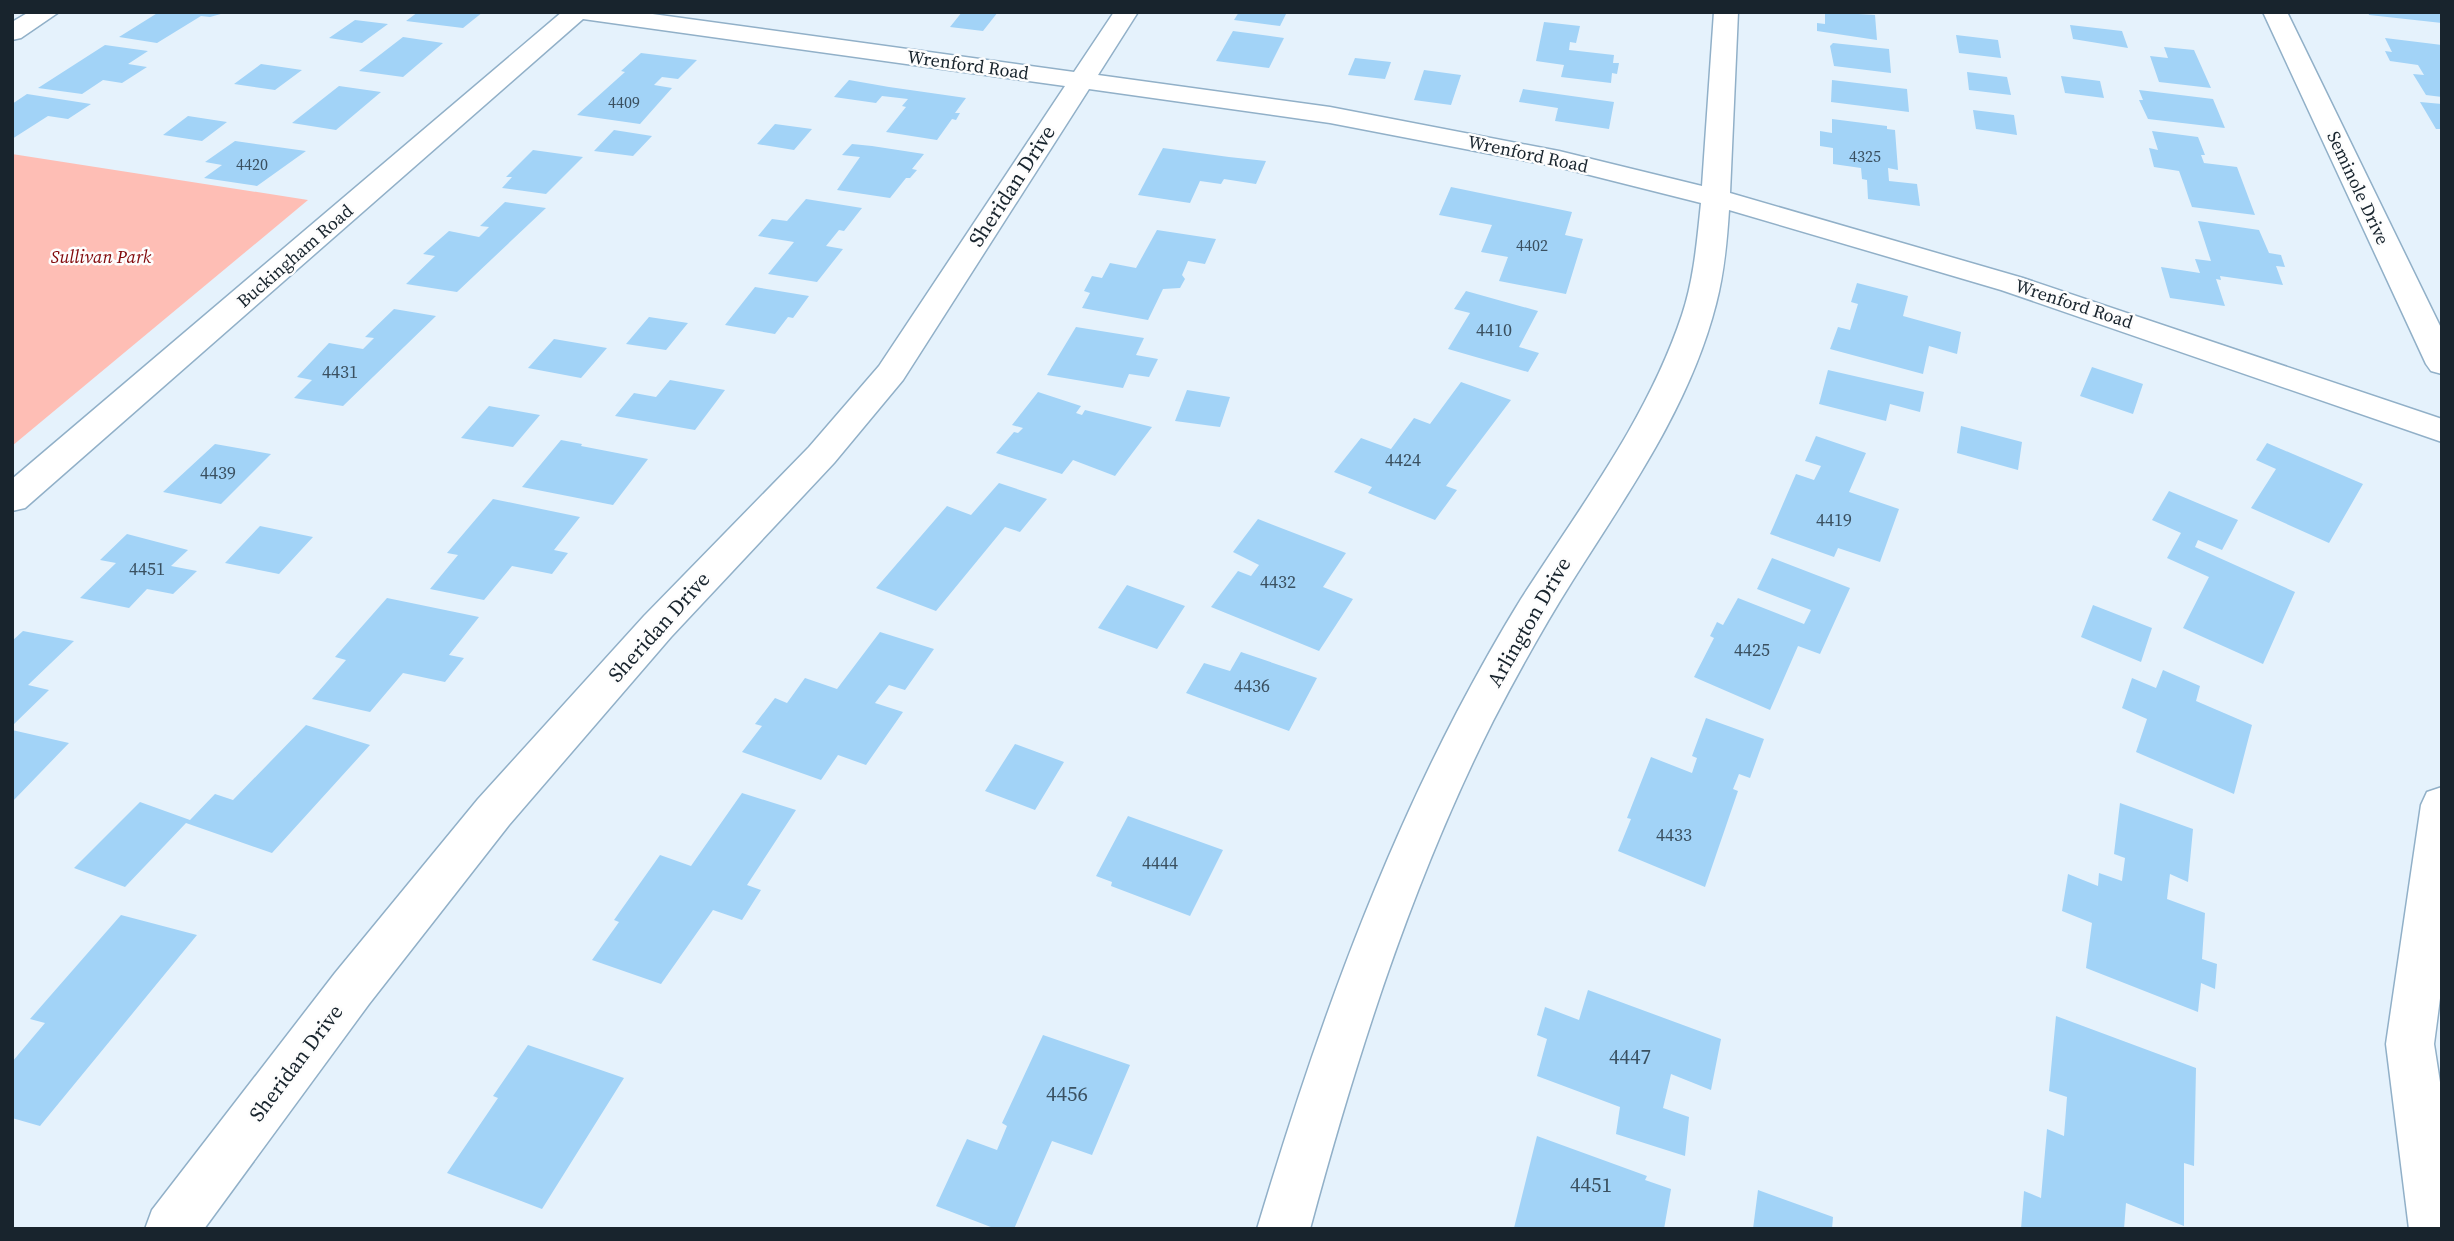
<svg xmlns="http://www.w3.org/2000/svg" width="2454" height="1241" font-family="'Source Serif 4',serif">
	<rect width="100%" height="100%" fill="#e5f2fc"/>
	<!-- green -->
	<path fill="#febeb5" d="M12,154l296,46 -296,246z"/>
	<!-- building -->
	<path fill="#a2d3f7" d="M159,12h69l-18,5 -9,-1 -44,27 -38,-6z
		M418,12h65l-20,16 -57,-7z
		M962,12h36l-15,19 -33,-4z
		M1239,12h48l-7,14 -46,-6z
		M1825,12l50,3 2,25 -60,-9v-8l8,1z
		M2368,12h73l1,11 -73,-8z
		M355,20l33,4 -26,19 -33,-5z
		M1544,22l36,4 -4,17 -6,-1 -1,8 45,5 -1,8h6l-2,11 -5,-1 -1,10 -50,-6 3,-12 -28,-4z
		M2070,25l52,6 6,17 -55,-9z
		M1233,31l51,7 -15,30 -53,-7z
		M1956,35l42,5 3,18 -42,-5z
		M403,37l40,6 -40,34 -44,-6z
		M2385,38l57,7v52l-16,-2 -13,-21 11,1 -6,-10 -28,-4 -5,-10 7,1z
		M1833,43l56,6 2,24 -57,-7 -4,-20z
		M105,45l43,6 -20,13 19,3 -25,16 -19,-3 -21,14 -44,-6z
		M2164,47l30,3 17,38 -52,-6 -9,-26 18,2z
		M641,53l56,7 -19,19 -16,-2 -8,8 18,3 -32,36 -63,-9 48,-43 -4,-1z
		M1355,58l36,4 -6,17 -37,-4z
		M261,64l41,6 -27,20 -41,-6z
		M1424,70l37,5 -10,30 -37,-5z
		M1967,72l40,5 4,18 -42,-5z
		M2061,76l39,5 4,17 -39,-5z
		M849,80l40,7 77,11 -11,15h5l-4,7 -4,-1 -15,21 -51,-8 20,-25 -4,-1 6,-7 -26,-3 -6,7 -42,-6z
		M1832,80l75,9 2,23 -78,-10z
		M339,86l42,6 -45,38 -44,-7z
		M1523,89l91,13 -5,27 -54,-8 3,-13 -39,-6z
		M2139,90l74,9 12,29 -77,-9 -9,-19h4z
		M27,94l64,10 -23,15 -20,-3 -36,23v-35z
		M2420,102l22,2v25h-6z
		M1973,110l41,5 3,20 -41,-6z
		M188,116l39,6 -25,19 -39,-6z
		M1832,119l55,7v3l8,1 3,40 -10,-2 1,13 28,3 3,22 -52,-7 -1,-19 -5,-1 -1,-11 -28,-4v-16l-13,-2v-15l12,2z
		M775,124l37,5 -18,21 -37,-6z
		M614,130l38,6 -19,20 -39,-5z
		M2152,131l46,6 7,18h-4l3,8 33,4 18,48 -63,-8 -13,-36 -25,-4 -5,-19 9,2z
		M235,141l71,10 -49,35 -53,-8 18,-13 -17,-3z
		M852,144l20,2 52,8 -12,15 5,1 -7,8h-4l-16,20 -53,-8 23,-33 -18,-2z
		M1163,148l66,9 37,4 -10,23 -32,-5 -3,5 -21,-3 -10,22 -52,-8z
		M533,150l50,7 -37,37 -44,-6 10,-11h-6z
		M1451,187l121,25 -7,23 18,4 -17,55 -67,-13 9,-24 -27,-5 11,-27 -53,-10z
		M806,199l56,9 -18,23 -5,-1 -13,16 17,3 -26,33 -49,-8 26,-32 -36,-6 14,-17 15,2z
		M505,202l41,6 -89,84 -51,-8 29,-28 -12,-2 26,-23 30,6 10,-10 -9,-1z
		M2198,221l61,9 10,23 12,2 4,12 -9,-1 7,19 -63,-9 1,4 -5,-1 9,27 -55,-8 -9,-31 39,6 -5,-14 16,2z
		M1157,230l59,9 -11,25 -17,-3 -6,14 3,4 -5,9 -17,1 -15,31 -66,-12 8,-15 -6,-2 8,-15 10,2 8,-15 26,5z
		M1857,283l51,13 -5,20 58,16 -4,22 -28,-8 -6,28 -93,-25 8,-22 12,3 8,-26 -7,-2z
		M755,287l54,9 -16,22 -5,-1 -13,17 -50,-9z
		M1466,291l72,20 -19,36 20,6 -11,19 -80,-23 22,-36 -16,-4z
		M394,309l42,7 -93,90 -49,-8 18,-18 -15,-3 32,-34 34,6 11,-11 -9,-1z
		M649,317l39,6 -22,27 -40,-6z
		M1076,327l68,11 -8,17 22,4 -9,18 -20,-3 -6,14 -76,-13z
		M554,339l53,9 -26,30 -53,-10z
		M2092,367l51,17 -10,30 -53,-18z
		M1828,370l96,22 -4,20 -30,-8 -4,17 -67,-17z
		M670,380l55,10 -30,40 -80,-14 19,-23 22,4z
		M1461,382l50,18 -65,86 11,4 -22,30 -67,-27 4,-6 -38,-15 27,-34 30,11 23,-31 16,6z
		M1187,390l43,7 -10,30 -45,-6z
		M1038,392l43,14 -5,7 6,2 3,-5 67,17 -37,49 -42,-16 -11,14 -66,-21 18,-21 4,1 5,-5 -11,-3z
		M489,406l51,9 -27,32 -52,-9z
		M1961,426l61,16 -4,28 -61,-17z
		M1816,436l50,17 -17,39 50,17 -19,53 -42,-14 -4,9 -64,-23 26,-60 18,6 7,-14 -16,-5z
		M561,440l21,4 -1,2 67,13 -35,46 -91,-18z
		M2267,443l96,41 -34,59 -78,-35 25,-39 -20,-9z
		M215,444l56,10 -50,50 -58,-12z
		M999,483l48,16 -27,33 -15,-5 -69,84 -60,-23 71,-82 24,9z
		M2169,491l69,29 -16,30 -24,-10 -3,7 100,45 -32,72 -80,-36 26,-51 -42,-19 14,-25 -29,-13z
		M493,499l87,18 -26,33 14,3 -16,21 -40,-8 -28,34 -54,-11 28,-34 -11,-2z
		M1258,519l88,34 -23,34 30,12 -34,52 -108,-44 27,-36 13,5 8,-11 -26,-13z
		M260,526l53,11 -34,37 -54,-11z
		M127,534l61,16 -17,16 26,5 -24,23 -26,-5 -18,19 -49,-10 36,-35 -16,-3z
		M1772,558l78,30 -30,66 -22,-8 -28,64 -76,-33 20,-39 -4,-2 7,-14 6,3 15,-27 66,26 7,-14 -54,-21z
		M1127,585l58,21 -28,43 -59,-21z
		M387,598l92,19 -30,38 15,3 -19,24 -42,-9 -33,39 -58,-13 34,-39 -11,-3z
		M2093,605l59,23 -11,34 -60,-25z
		M23,631l51,10 -46,44 21,5 -37,36v-85z
		M880,632l54,17 -29,41 -16,-5 -14,18 28,9 -37,53 -28,-10 -17,25 -79,-28 20,-26 -7,-2 20,-26 12,5 18,-25 32,11z
		M1241,652l76,26 -28,53 -103,-38 18,-30 26,8z
		M2163,670l37,16 -4,15 56,24 -18,69 -98,-42 11,-33 -25,-11 10,-30 24,10z
		M1706,718l58,21 -14,39 -11,-4 -6,15 5,2 -33,96 -87,-36 13,-32 -4,-1 24,-61 41,16 5,-15 -5,-2z
		M306,725l64,20 -98,108 -86,-30 -61,64 -51,-19 66,-66 50,18 25,-26 18,6z
		M12,730l57,13 -57,59z
		M1015,744l49,18 -29,48 -50,-19z
		M742,793l54,17 -49,75 14,5 -19,30 -29,-10 -52,74 -69,-24 27,-38 -5,-2 46,-65 31,11z
		M2120,803l73,26 -5,53 -18,-8 -3,25 38,14 -3,46 15,5 -2,25 -14,-6 -3,29 -112,-44 6,-45 -30,-12 6,-37 30,12 1,-13 23,8 3,-23 -11,-4z
		M1128,816l95,34 -33,66 -79,-30 1,-4 -16,-6z
		M121,915l76,20 -157,191 -28,-8v-56l33,-39 -15,-4z
		M1588,990l133,49 -10,51 -40,-16 -8,34 26,9 -4,39 -69,-22 4,-27 -83,-31 10,-37 -10,-4 8,-28 34,13z
		M2056,1016l140,52 -2,98 -10,-3v63l-58,-23 -2,26h-103l3,-38 17,7 6,-69 17,7 3,-39 -18,-6z
		M1043,1035l87,30 -38,90 -40,-14 -38,88h-18l-60,-23 31,-67 30,11 10,-24 -5,-3z
		M528,1045l96,33 -82,131 -95,-36 51,-75 -5,-2z
		M1537,1136l110,40 -2,4 26,9 -7,40 -150,-1z
		M1758,1190l75,27 -1,12h-79z"/>
	<g fill="none" stroke-linecap="round" stroke-linejoin="round">
		<defs>
			<path id="minor" d="M29,12h30l-38,26 -9,2v-18z
				M562,12h76l436,60 40,-60h24l-40,63 232,32 229,44 143,35 12,-174h24l-8,181 293,85 419,141v23l-441,-152 -272,-80c-2,32 -5,64 -13,94 -26,102 -88,189 -143,276 -29,46 -55,93 -80,141 -81,161 -136,334 -183,508h-53c53,-177 114,-352 200,-517 20,-38 41,-76 64,-113 59,-92 126,-179 161,-284 12,-36 15,-74 19,-112l-143,-36 -228,-44 -241,-34 -186,291 -69,83 -163,174 -162,188 -140,179 -165,225h-59l7,-19 183,-237 143,-174 166,-183 165,-169 70,-81 186,-280 -482,-67 -558,489 -13,3v-32z
				M2263,12h24l155,318v44l-11,-3 -5,-7z
				M2442,787v196l-8,61 8,51v134h-33l-23,-185 35,-239 6,-13z"/>
		</defs>
		<!-- minor casing -->
		<use href="#minor" stroke="#91b0c8" stroke-width="3"/>
		<!-- minor -->
		<use href="#minor" fill="#fff" fill-rule="evenodd"/>
	</g>
	<g text-anchor="middle" stroke-width="5" stroke-linejoin="round" paint-order="stroke">
		<!-- far-number labels -->
		<g font-size="16" fill="#3a5060">
			<text x="624" y="108">4409</text>
			<text x="1865" y="162">4325</text>
			<text x="252" y="170">4420</text>
			<text x="1532" y="251">4402</text>
		</g>
		<!-- far-street labels -->
		<g font-size="18" fill="#18242d" stroke="#fdfdfd">
			<text transform="translate(968 65) rotate(8)" y="6">Wrenford Road</text>
			<text transform="translate(1528 154) rotate(12)" y="6">Wrenford Road</text>
			<text transform="translate(2358 188) rotate(65)" y="6">Seminole Drive</text>
			<text transform="translate(295 256) rotate(-41)" y="6">Buckingham Road</text>
			<text transform="translate(2074 304) rotate(18)" y="6">Wrenford Road</text>
		</g>
		<!-- far-park labels -->
		<g font-size="18" font-style="italic" fill="#80080a" stroke="#fdfdfd">
			<text x="101" y="263">Sullivan Park</text>
		</g>
		<!-- number labels -->
		<g font-size="18" fill="#3a5060">
			<text x="1494" y="336">4410</text>
			<text x="340" y="378">4431</text>
			<text x="1403" y="466">4424</text>
			<text x="218" y="479">4439</text>
			<text x="1834" y="526">4419</text>
			<text x="147" y="575">4451</text>
			<text x="1278" y="588">4432</text>
			<text x="1752" y="656">4425</text>
			<text x="1252" y="692">4436</text>
			<text x="1674" y="841">4433</text>
			<text x="1160" y="869">4444</text>
		</g>
		<!-- street labels -->
		<g font-size="21" fill="#18242d" stroke="#fdfdfd">
			<text transform="translate(1012 186) rotate(-57)" y="7">Sheridan Drive</text>
			<text transform="translate(1529 622) rotate(-60)" y="7">Arlington Drive</text>
			<text transform="translate(659 627) rotate(-48)" y="7">Sheridan Drive</text>
			<text transform="translate(296 1063) rotate(-53)" y="7">Sheridan Drive</text>
		</g>
		<!-- near-number labels -->
		<g font-size="21" fill="#3a5060">
			<text x="1630" y="1064">4447</text>
			<text x="1067" y="1101">4456</text>
			<text x="1591" y="1192">4451</text>
		</g>
	</g>
	<!-- border -->
	<rect width="2454" height="1241" fill="none" stroke="#18242d" stroke-width="28"/>
</svg>
